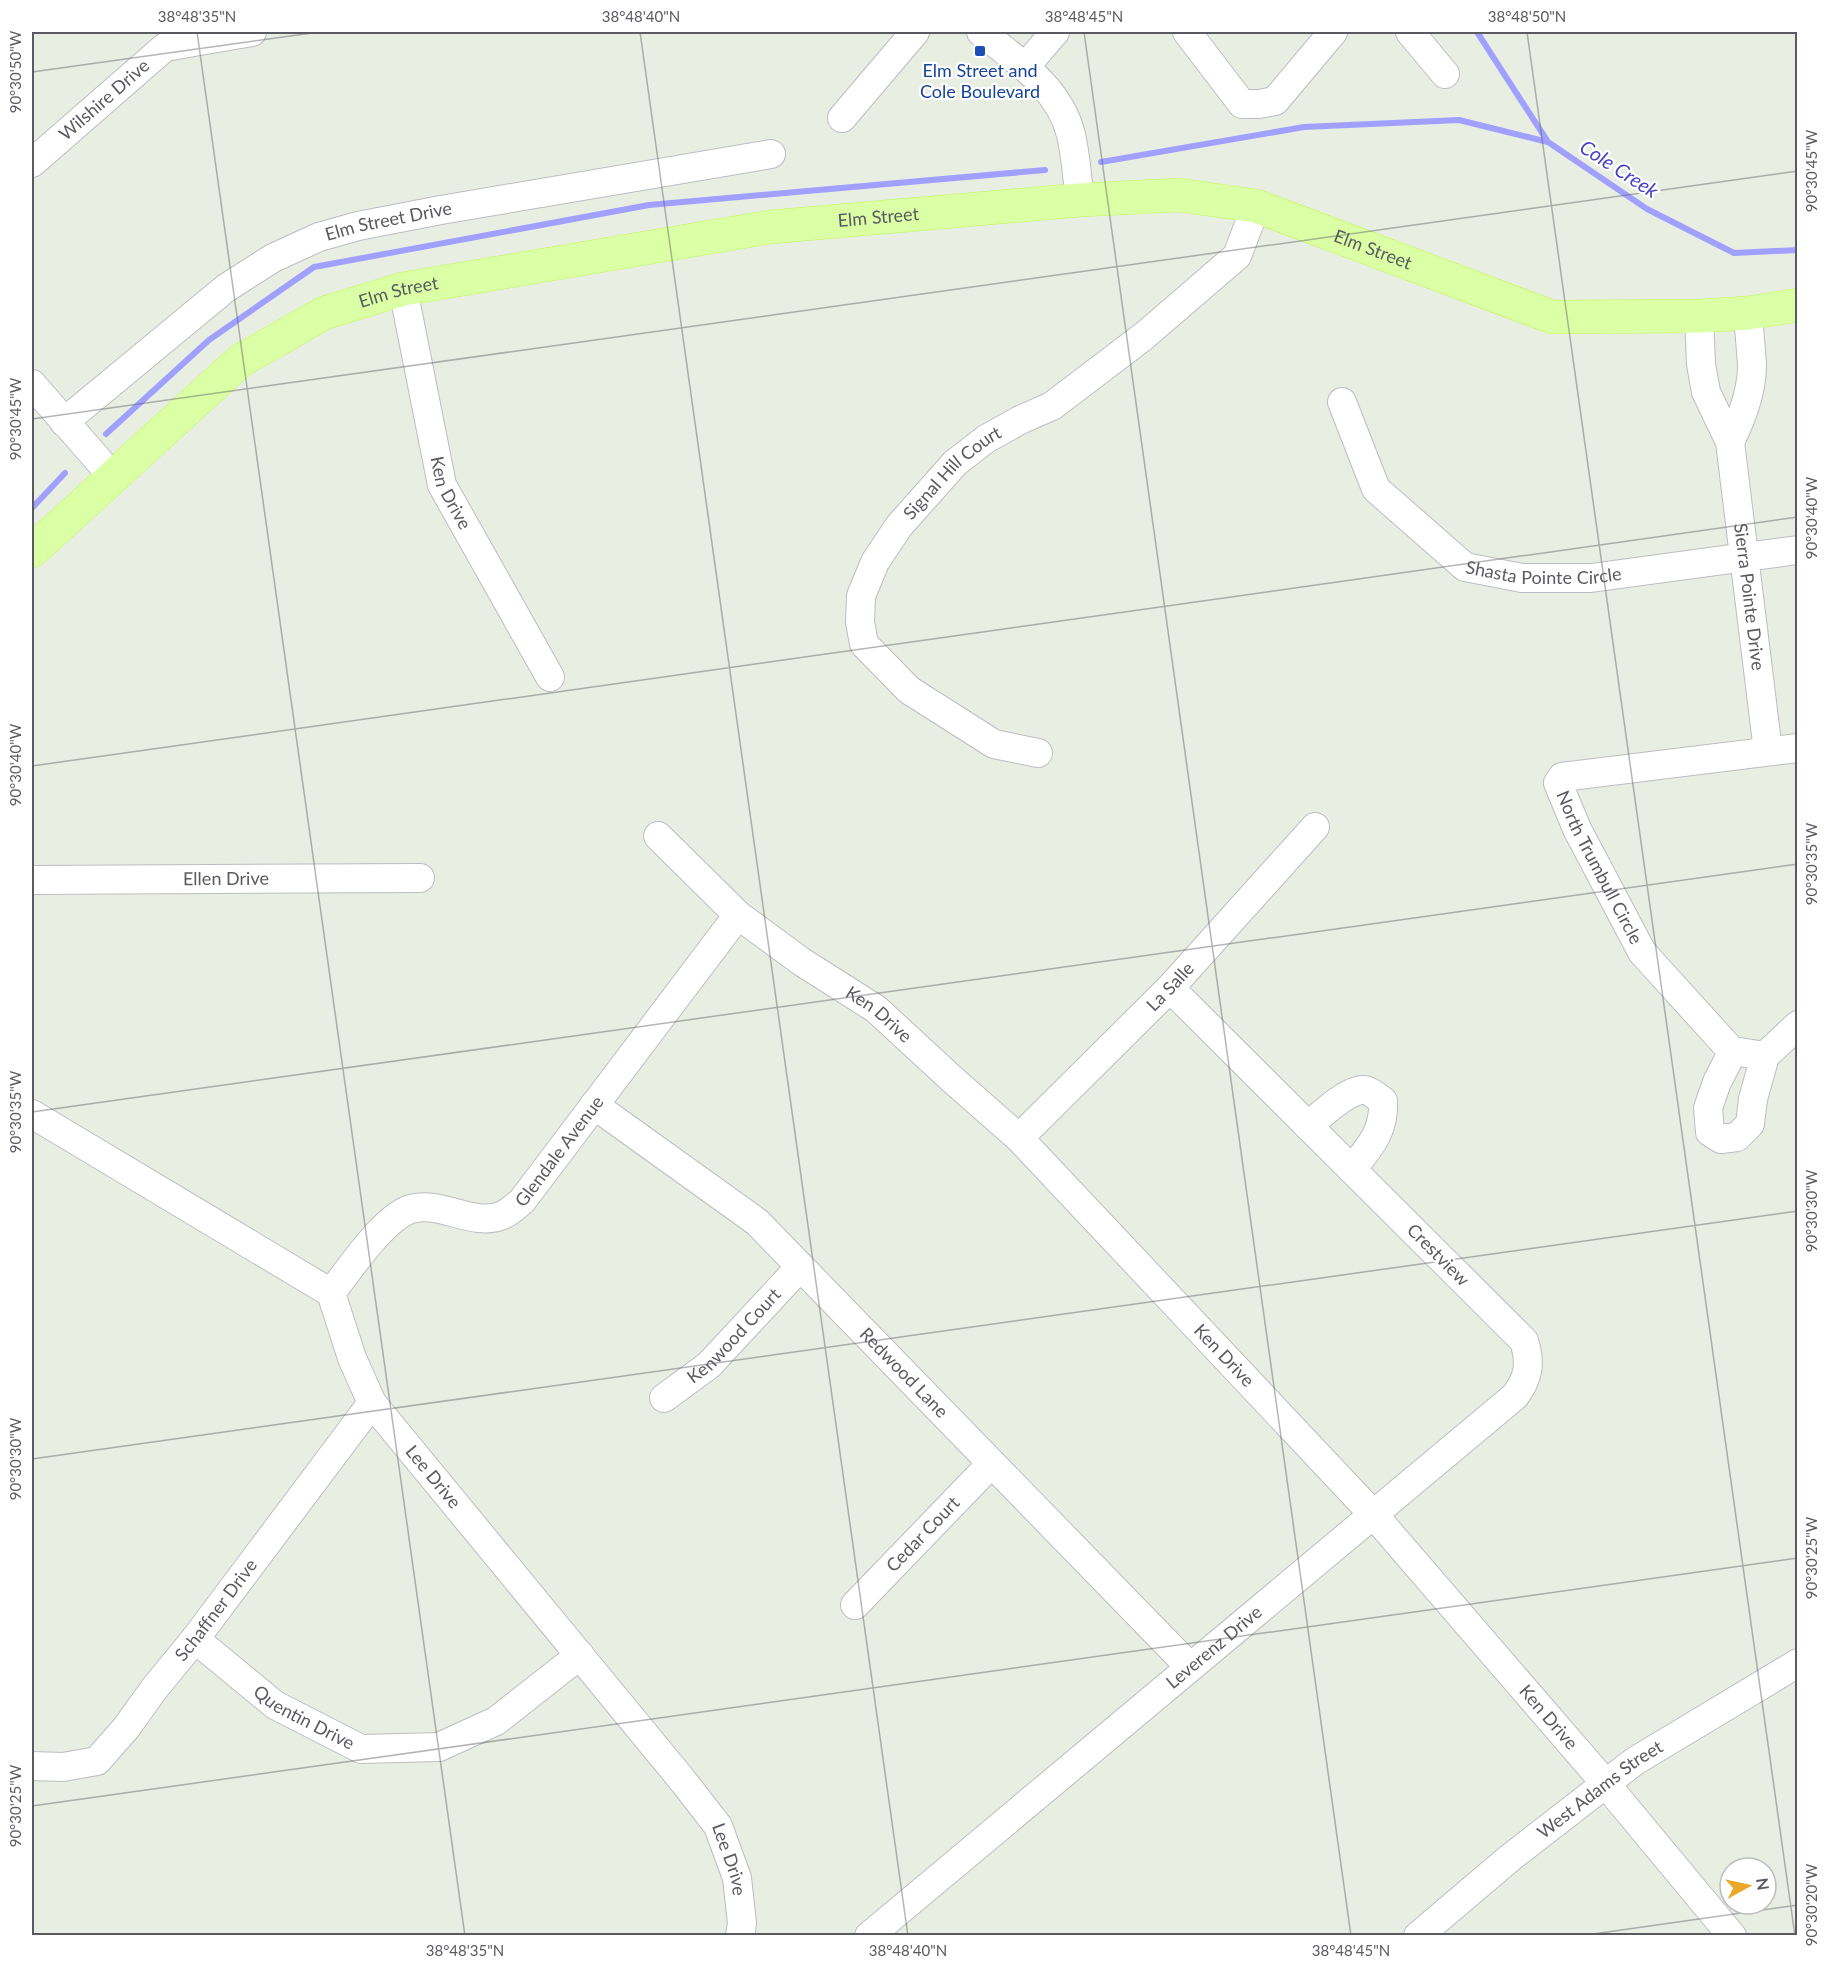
<svg xmlns="http://www.w3.org/2000/svg" width="1829" height="1967" font-family="Lato,sans-serif">
	<rect width="100%" height="100%" fill="#e9eee2"/>
	<g fill="none" stroke-linecap="round" stroke-linejoin="round">
		<!-- stream -->
		<path stroke="#a1a0ff" stroke-width="6" d="M1477,32l71,110 99,67 87,44 64,-3
			M1101,162l203,-35 155,-7 89,22
			M106,434l103,-94 105,-73 335,-62 396,-35
			M32,508l33,-35"/>
		<defs>
			<g id="minor">
				<path d="M981,32c35,28 79,56 90,103 5,21 6,43 9,65"/>
				<path d="M1187,32l55,72h17l16,-3 58,-69"/>
				<path d="M1410,32l35,42"/>
				<path d="M1025,67l30,-35"/>
				<path d="M842,118l73,-86"/>
				<path id="s1" d="M32,163l133,-116 87,-15"/>
				<path id="s2" d="M403,289l39,196 108,192"/>
				<path id="s3" d="M1699,316l2,48 5,28 24,50 38,309"/>
				<path d="M32,384l81,93"/>
				<path id="s4" d="M1342,402l34,87 89,78 57,11h69l207,-28"/>
				<path id="s5" d="M64,422l162,-134 47,-30 46,-21 39,-11 83,-16 330,-56"/>
				<path d="M1730,442c12,-24 22,-50 22,-77 -1,-17 -3,-35 -4,-52"/>
				<path id="s6" d="M1798,748l-236,29 -4,6 19,46 65,123 88,97 3,2 32,5 33,-31"/>
				<path id="s7" d="M1038,753l-44,-9 -85,-54 -45,-46 -4,-22 1,-26 14,-34 24,-36 56,-63 31,-24 34,-19 32,-14 92,-70 93,-80 19,-50"/>
				<path id="s8" d="M658,836l80,79 64,47 74,47 77,71 66,58 354,376 232,269 127,153"/>
				<path id="s9" d="M32,880l388,-2"/>
				<path d="M1733,1051l-16,31 -9,26 2,24 11,7 16,-2 13,-13 3,-25 12,-43"/>
				<path id="s10" d="M594,1105l163,117 432,444"/>
				<path id="s11" d="M32,1114l299,179 21,65 20,45 311,378 35,45 19,52 5,45 -2,13"/>
				<path d="M1308,1126c12,-10 39,-36 55,-36 7,0 14,7 20,11 2,30 -14,47 -31,68"/>
				<path id="s12" d="M1019,1138l151,-150 145,-161"/>
				<path id="s13" d="M331,1293c18,-23 53,-76 80,-84 31,-9 62,19 92,6 7,-3 13,-9 19,-14l216,-286"/>
				<path id="s14" d="M664,1398l45,-33 91,-98"/>
				<path id="s15" d="M855,1605l136,-141"/>
				<path id="s16" d="M195,1639l80,66 86,44 78,-2 57,-26 84,-66"/>
				<path id="s17" d="M32,1766l31,1 34,-6 29,-33 28,-39 41,-50 177,-236"/>
				<path id="s18" d="M869,1936l646,-540c14,-19 16,-33 9,-55l-354,-353"/>
				<path id="s19" d="M1418,1936l93,-79 124,-96 163,-98"/>
			</g>
			<g id="major">
				<path id="s20" d="M32,551l208,-190 84,-48 79,-24 367,-62 310,-27 99,-5 77,11 296,111 147,-1 49,-3 50,-8"/>
			</g>
		</defs>
		<!-- minor casing -->
		<use href="#minor" stroke="#bdbcc4" stroke-width="30"/>
		<!-- major casing -->
		<use href="#major" stroke="#c5f455" stroke-width="34"/>
		<!-- minor -->
		<use href="#minor" stroke="#fff" stroke-width="28"/>
		<!-- major -->
		<use href="#major" stroke="#daffa5" stroke-width="33"/>
	</g>
	<!-- ticks -->
	<path fill="none" stroke="#5b5a63" stroke-width="1.5" stroke-opacity="0.45" d="M197,32l268,1904M640,32l268,1904M1084,32l267,1904M1527,32l268,1904M32,72l287,-40M32,419l1766,-248M32,766l1766,-249M32,1112l1766,-248M32,1459l1766,-248M32,1806l1766,-248M1579,1936l219,-31"/>
	<!-- markers -->
	<rect fill="#1a4fb4" stroke="#fff" stroke-width="2" x="974" y="45" width="12" height="12" rx="3"/>
	<g text-anchor="middle" stroke-width="4.5" stroke-linejoin="round" paint-order="stroke">
		<!-- transit labels -->
		<g font-size="18" fill="#164399" stroke="#fff">
			<text x="980" y="77">Elm Street and<tspan x="980" dy="21">Cole Boulevard</tspan></text>
		</g>
		<!-- street labels -->
		<g font-size="18" fill="#5b5a63" stroke="#fff">
			<text dy="6" stroke="none"><textPath href="#s1" startOffset="96">Wilshire Drive</textPath></text>
			<text dy="6" stroke="none"><textPath href="#s20" startOffset="942">Elm Street</textPath></text>
			<text dy="6" stroke="none"><textPath href="#s5" startOffset="388">Elm Street Drive</textPath></text>
			<text dy="6" stroke="none"><textPath href="#s20" startOffset="1446">Elm Street</textPath></text>
			<text dy="6" stroke="none"><textPath href="#s20" startOffset="456">Elm Street</textPath></text>
			<text dy="6" stroke="none"><textPath href="#s7" startOffset="414">Signal Hill Court</textPath></text>
			<text dy="6" stroke="none"><textPath href="#s2" startOffset="210">Ken Drive</textPath></text>
			<text dy="6" stroke="none"><textPath href="#s4" startOffset="291">Shasta Pointe Circle</textPath></text>
			<text dy="6" stroke="none"><textPath href="#s3" startOffset="288">Sierra Pointe Drive</textPath></text>
			<text dy="6" stroke="none"><textPath href="#s6" startOffset="339">North Trumbull Circle</textPath></text>
			<text dy="6" stroke="none"><textPath href="#s9" startOffset="194">Ellen Drive</textPath></text>
			<text dy="6" stroke="none"><textPath href="#s12" startOffset="214">La Salle</textPath></text>
			<text dy="6" stroke="none"><textPath href="#s8" startOffset="285">Ken Drive</textPath></text>
			<text dy="6" stroke="none"><textPath href="#s13" startOffset="297">Glendale Avenue</textPath></text>
			<text transform="translate(1438 1255) rotate(45)" y="6">Crestview</text>
			<text dy="6" stroke="none"><textPath href="#s14" startOffset="94">Kenwood Court</textPath></text>
			<text dy="6" stroke="none"><textPath href="#s8" startOffset="771">Ken Drive</textPath></text>
			<text dy="6" stroke="none"><textPath href="#s10" startOffset="411">Redwood Lane</textPath></text>
			<text dy="6" stroke="none"><textPath href="#s11" startOffset="562">Lee Drive</textPath></text>
			<text dy="6" stroke="none"><textPath href="#s15" startOffset="98">Cedar Court</textPath></text>
			<text dy="6" stroke="none"><textPath href="#s17" startOffset="258">Schaffner Drive</textPath></text>
			<text dy="6" stroke="none"><textPath href="#s18" startOffset="450">Leverenz Drive</textPath></text>
			<text dy="6" stroke="none"><textPath href="#s16" startOffset="135">Quentin Drive</textPath></text>
			<text dy="6" stroke="none"><textPath href="#s8" startOffset="1257">Ken Drive</textPath></text>
			<text dy="6" stroke="none"><textPath href="#s19" startOffset="234">West Adams Street</textPath></text>
			<text dy="6" stroke="none"><textPath href="#s11" startOffset="1048">Lee Drive</textPath></text>
		</g>
		<!-- water labels -->
		<g font-size="20" font-style="italic" fill="#4c41c5" stroke="#fff">
			<text transform="translate(1619 169) rotate(33)" y="7">Cole Creek</text>
		</g>
	</g>
	<!-- border -->
	<rect width="1829" height="1967" fill="none" stroke="#ffffff" stroke-width="66"/>
	<!-- north arrow -->
	<g transform="translate(1748 1886) rotate(82)"><circle r="28" fill="#ffffff" stroke="#bdbdc1" stroke-width="1.5"/>
	<path d="M0-4.5L10 22L0 15L-10 22Z" fill="#eca929"/>
	<text y="-9" font-size="16" font-weight="bold" text-anchor="middle" fill="#5b5a63">N</text>
	</g>
	<rect x="33" y="33" width="1763" height="1901" fill="none" stroke="#5b5a63" stroke-width="2"/>
	<g font-size="15" text-anchor="middle" fill="#5b5a63">
		<text x="197" y="22">38°48'35"N</text>
		<text x="641" y="22">38°48'40"N</text>
		<text x="1084" y="22">38°48'45"N</text>
		<text x="1527" y="22">38°48'50"N</text>
		<text transform="translate(16 72) rotate(-90)" y="5">90°30'50"W</text>
		<text transform="translate(1812 171) rotate(-90)" y="5">90°30'45"W</text>
		<text transform="translate(16 419) rotate(-90)" y="5">90°30'45"W</text>
		<text transform="translate(1812 518) rotate(-90)" y="5">90°30'40"W</text>
		<text transform="translate(16 765) rotate(-90)" y="5">90°30'40"W</text>
		<text transform="translate(1812 864) rotate(-90)" y="5">90°30'35"W</text>
		<text transform="translate(16 1112) rotate(-90)" y="5">90°30'35"W</text>
		<text transform="translate(1812 1211) rotate(-90)" y="5">90°30'30"W</text>
		<text transform="translate(16 1459) rotate(-90)" y="5">90°30'30"W</text>
		<text transform="translate(1812 1558) rotate(-90)" y="5">90°30'25"W</text>
		<text transform="translate(16 1806) rotate(-90)" y="5">90°30'25"W</text>
		<text transform="translate(1812 1905) rotate(-90)" y="5">90°30'20"W</text>
		<text x="465" y="1956">38°48'35"N</text>
		<text x="908" y="1956">38°48'40"N</text>
		<text x="1351" y="1956">38°48'45"N</text>
	</g>
</svg>
